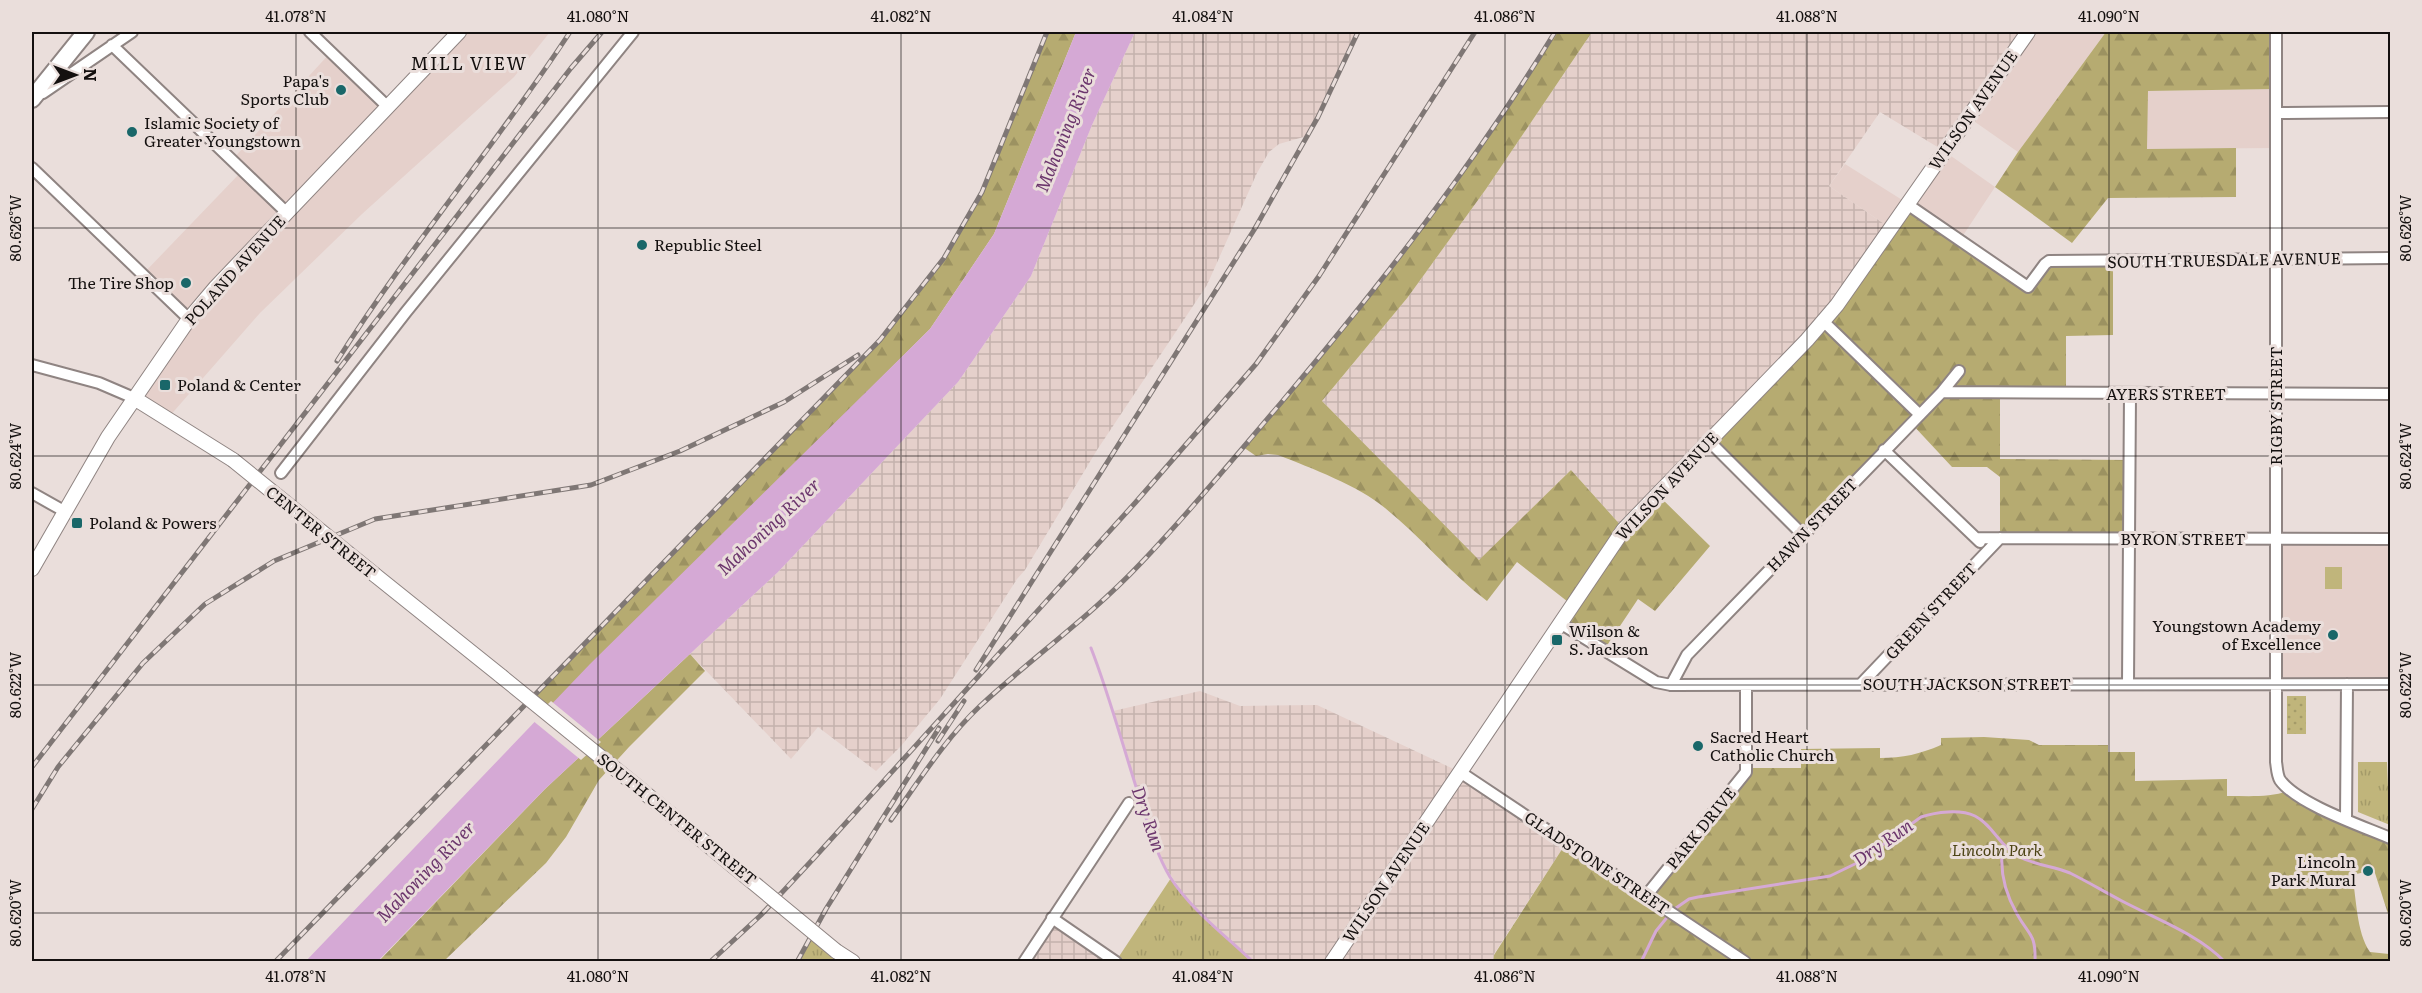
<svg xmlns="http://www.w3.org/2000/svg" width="2422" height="993" font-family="Literata,serif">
	<defs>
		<pattern id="industrial-grid" width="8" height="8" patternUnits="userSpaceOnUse" patternTransform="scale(1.5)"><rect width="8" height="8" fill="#e5d0cb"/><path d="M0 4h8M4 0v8" fill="none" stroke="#c4b2ad"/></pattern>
		<pattern id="grass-tufts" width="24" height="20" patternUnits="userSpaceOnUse" patternTransform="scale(1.5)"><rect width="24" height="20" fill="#c0b57b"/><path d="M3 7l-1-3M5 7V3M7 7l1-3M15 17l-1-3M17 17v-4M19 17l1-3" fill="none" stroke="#a49b69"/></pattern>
		<pattern id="forest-firs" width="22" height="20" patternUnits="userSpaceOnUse" patternTransform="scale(1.5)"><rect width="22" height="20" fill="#b6ab71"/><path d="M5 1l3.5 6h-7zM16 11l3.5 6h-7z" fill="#9c9261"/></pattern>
		<pattern id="garden-dots" width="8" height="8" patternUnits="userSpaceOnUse" patternTransform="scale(1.5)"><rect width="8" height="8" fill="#c0b57b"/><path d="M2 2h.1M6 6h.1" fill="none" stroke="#a49b69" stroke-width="1.8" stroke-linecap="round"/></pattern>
	</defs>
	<rect width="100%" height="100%" fill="#eadedb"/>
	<!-- built -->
	<path fill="#e5d0cb" d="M459,32h91l-36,45 -152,137 -102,99 -92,105 -34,-20 55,-79 -46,-45 99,-103 -10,-11 99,-108 57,55z
		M2028,32h78l-88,120 -50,-35z
		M2276,89v59l-129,1v-58z
		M1944,151l51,36 -35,53 -70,-12 -61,-42 16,-22 62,39z
		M2276,539h114v145h-114z"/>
	<!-- industrial -->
	<path fill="url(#industrial-grid)" d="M1135,32h223l-51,104 -28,8 -10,8 -12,21 -50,112 -110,165 -72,120 -8,9 -77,120 -39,47 -25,25 -58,-44 -27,32 -101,-105 88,-82 180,-190 73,-106 61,-151z
		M1592,32h436l-84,119 -64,-39 -51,74 61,42 -53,77 -213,224 -53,-59 -92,91 -157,-160 86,-104 78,-108z
		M1200,691l40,15 77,-1 143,67 106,71 -72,111 -1,7h-240l-40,-34 -31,-35 -18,-27 -14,-34 -37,-120z
		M1052,918l64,44h-92z"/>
	<!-- grass -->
	<path fill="url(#grass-tufts)" d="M2325,567h17v22h-17z
		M2358,762h29l1,26 2,2v35l-32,-13z
		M1171,878l29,36 53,47h-137z
		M813,932l40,30h-56z"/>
	<!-- forest -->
	<path fill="url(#forest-firs)" fill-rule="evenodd" d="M1047,32h29l-82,202 -64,95 -385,383 -15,-12 350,-360 64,-82 38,-66z
		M1555,32h37l-106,157 -78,108 -86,104 157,159 92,-90 53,59 33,-35 53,52 -55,65 -17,-12 -34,51 -44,-27 12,-18 -55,-43 -30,39c-37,-28 -66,-64 -102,-93 -26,-22 -74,-40 -107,-53l-10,-1 -12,2 -13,-9c114,-132 221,-267 312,-415z
		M2106,32h170v57l-128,2 -1,58 89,-1v49l-128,1 -36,45 -77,-56 23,-35z
		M1907,204l121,83 17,-23 68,-3v74l-47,1v57h-66v66l129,1v78h-129v-61l-13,-10h-35l-41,-44 -108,112 -94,-94 98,-101z
		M690,654l15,17 -76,76 -30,33 -33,57 -20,26 -102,98 -66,1 167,-173z
		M1984,737l45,3 10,5h69v7h27v29l92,-2v17c22,0 44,2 64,-6l99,48v123l-645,1 -11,-7v7h-241l1,-7 72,-112 81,53 99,-128h55v-19l79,-1v10c23,0 40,-4 61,-13v-7zM2374,870l16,50 -1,34 -19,-2c-14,-21 -13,-52 -18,-77z"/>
	<!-- garden -->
	<path fill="url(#garden-dots)" d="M2287,696h19v38h-19z"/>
	<!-- water -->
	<path fill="#d5a9d5" d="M1076,32h59l-43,93 -61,151 -73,106 -180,190 -233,217 -167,172 -73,1 285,-298 340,-335 64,-95z"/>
	<!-- pier -->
	<path fill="#eadedb" d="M551,701l50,41 -20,18 -49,-40z"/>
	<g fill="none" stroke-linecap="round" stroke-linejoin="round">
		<!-- stream -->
		<path stroke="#d5a9d5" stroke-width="3" d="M1091,648c19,49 32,99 48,148 9,27 16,56 31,81 22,34 54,57 83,85
			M2003,846c-4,24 2,47 14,68 12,22 19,19 18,48
			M1673,910l16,-11 9,-2 132,-21 29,-14 62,-45c15,-5 39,-8 54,-1 18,9 25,31 43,40 16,9 35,10 52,17 18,9 35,19 52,28 34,18 76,33 103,61
			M1641,962l15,-31 13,-16"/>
		<defs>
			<path id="minor" d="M310,32l78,75
				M2276,32v730c1,6 1,13 4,18 17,24 82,46 110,58
				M112,45l174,167
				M43,93l89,-61
				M2276,113l114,-1
				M32,168l157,151
				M1907,204l121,83 17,-23 4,-3 341,-3
				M1823,321l96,93
				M32,365l67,18 35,15
				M1942,392l448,2
				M1709,441l94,94
				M1884,450l96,92
				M281,473l125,-161 227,-280
				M32,493l32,18
				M1976,538l414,1
				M1560,623l96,59 15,3 719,-1
				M1861,684l139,-146
				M2128,684l2,-290
				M1671,685l16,-30 255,-263 17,-21
				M1460,772l285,190
				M2346,820l1,-136
				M1646,896l100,-124v-87
				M1052,918l64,44
				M1024,962l105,-159"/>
			<path id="major" d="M134,398l99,62
				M32,569l76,-132 81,-118 27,-32 243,-255
				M375,575l126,101
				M634,784l98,81
				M836,951l17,11
				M1332,962l292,-433 183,-189 30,-35 191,-273"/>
			<path id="highway" d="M32,99l54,-67"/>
		</defs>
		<!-- minor casing -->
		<use href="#minor" stroke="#8f8482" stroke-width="14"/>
		<!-- major casing -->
		<use href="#major" stroke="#8f8482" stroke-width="16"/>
		<!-- highway casing -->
		<use href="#highway" stroke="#8f8482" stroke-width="20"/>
		<!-- minor -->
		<use href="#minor" stroke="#fff" stroke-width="10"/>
		<!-- major -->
		<use href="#major" stroke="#fff" stroke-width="14"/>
		<!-- highway -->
		<use href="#highway" stroke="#fff" stroke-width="16"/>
		<defs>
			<path id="rail" d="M337,361c72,-114 160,-217 233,-329
				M976,670l278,-440 64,-113 40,-85
				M938,741l26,-40
				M32,767l539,-699 31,-36
				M32,809l26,-42 85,-104 62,-59 69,-43 101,-42 216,-34 89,-34 104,-49 74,-47
				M891,820c28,-39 54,-81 89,-114 53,-49 111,-90 160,-142 49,-51 94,-106 140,-160 102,-121 193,-238 275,-372
				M275,962l605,-622 64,-82 38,-66 65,-160
				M710,962l51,-47 54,-58 320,-354 121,-139 63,-88 156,-244
				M797,962l29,-53 113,-181"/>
		</defs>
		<!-- rail casing -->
		<use href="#rail" stroke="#7f7775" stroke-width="5"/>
		<!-- rail -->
		<use href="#rail" stroke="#eadedb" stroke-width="3" stroke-dasharray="9" stroke-linecap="butt"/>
		<defs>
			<path id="major-bridge" d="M233,460l142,115
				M501,676l133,108
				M732,865l104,86"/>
		</defs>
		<!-- major-bridge casing -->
		<use href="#major-bridge" stroke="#8f8482" stroke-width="16" stroke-linecap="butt"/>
		<!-- major-bridge -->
		<use href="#major-bridge" stroke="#fff" stroke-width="14"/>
	</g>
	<!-- ticks -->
	<path fill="none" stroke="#14100f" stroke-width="1.5" stroke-opacity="0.45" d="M296,32v930M598,32v930M901,32v930M1203,32v930M1505,32v930M1807,32v930M2109,32v930M32,228h2358M32,456h2358M32,685h2358M32,913h2358"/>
	<!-- markers -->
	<g fill="#196769" stroke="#eadedb" stroke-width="2">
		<circle cx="341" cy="90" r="6"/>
		<circle cx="132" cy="132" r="6"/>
		<circle cx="642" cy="245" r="6"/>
		<circle cx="186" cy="283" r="6"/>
		<rect x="159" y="379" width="12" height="12" rx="3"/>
		<rect x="71" y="517" width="12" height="12" rx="3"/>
		<circle cx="2333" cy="635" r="6"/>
		<rect x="1551" y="634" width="12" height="12" rx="3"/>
		<circle cx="1698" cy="746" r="6"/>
		<circle cx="2368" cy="871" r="6"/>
	</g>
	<g text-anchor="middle" stroke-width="6" stroke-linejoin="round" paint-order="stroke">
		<!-- poi labels -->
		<g font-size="16" fill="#14100f" stroke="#eadedb" text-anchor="start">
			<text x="329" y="87" text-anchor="end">Papa's<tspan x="329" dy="18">Sports Club</tspan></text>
			<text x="144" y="129">Islamic Society of<tspan x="144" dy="18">Greater Youngstown</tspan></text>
			<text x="654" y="251">Republic Steel</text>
			<text x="174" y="289" text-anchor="end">The Tire Shop</text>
			<text x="177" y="391">Poland &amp; Center</text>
			<text x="89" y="529">Poland &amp; Powers</text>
			<text x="2321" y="632" text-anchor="end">Youngstown Academy<tspan x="2321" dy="18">of Excellence</tspan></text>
			<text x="1569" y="637">Wilson &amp;<tspan x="1569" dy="18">S. Jackson</tspan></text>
			<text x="1710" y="743">Sacred Heart<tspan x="1710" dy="18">Catholic Church</tspan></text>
			<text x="2356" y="868" text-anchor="end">Lincoln<tspan x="2356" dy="18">Park Mural</tspan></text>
		</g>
		<!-- street labels -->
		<g font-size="16" fill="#14100f" stroke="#eadedb">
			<text transform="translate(1973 110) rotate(-55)" y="6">WILSON AVENUE</text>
			<text transform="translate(2224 260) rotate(-1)" y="6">SOUTH TRUESDALE AVENUE</text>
			<text transform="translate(235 270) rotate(-48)" y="6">POLAND AVENUE</text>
			<text x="2166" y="400">AYERS STREET</text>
			<text transform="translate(2276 406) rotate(-90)" y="6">RIGBY STREET</text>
			<text transform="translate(1667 486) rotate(-47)" y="6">WILSON AVENUE</text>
			<text transform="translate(1812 525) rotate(-46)" y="6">HAWN STREET</text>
			<text transform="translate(321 532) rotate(39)" y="6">CENTER STREET</text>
			<text x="2183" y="545">BYRON STREET</text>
			<text transform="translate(1931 611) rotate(-47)" y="6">GREEN STREET</text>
			<text x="1967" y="690">SOUTH JACKSON STREET</text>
			<text transform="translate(677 819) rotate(39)" y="6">SOUTH CENTER STREET</text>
			<text transform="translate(1701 828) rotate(-51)" y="6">PARK DRIVE</text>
			<text transform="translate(1597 863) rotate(34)" y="6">GLADSTONE STREET</text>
			<text transform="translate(1386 882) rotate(-56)" y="6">WILSON AVENUE</text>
		</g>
		<!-- park labels -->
		<g font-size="16" font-style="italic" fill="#4d4416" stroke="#eadedb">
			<text x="1997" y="856">Lincoln Park</text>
		</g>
		<!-- neighbourhood labels -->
		<g font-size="18" letter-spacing="1.5" fill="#14100f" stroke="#eadedb">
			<text x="469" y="70">MILL VIEW</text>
		</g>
		<!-- water labels -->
		<g font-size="18" font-style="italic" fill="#6c366d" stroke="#eadedb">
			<text transform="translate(1066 130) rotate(-68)" y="6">Mahoning River</text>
			<text transform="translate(769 527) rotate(-43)" y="6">Mahoning River</text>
			<text transform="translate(1148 819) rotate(71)" y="6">Dry Run</text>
			<text transform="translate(1883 843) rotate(-35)" y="6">Dry Run</text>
			<text transform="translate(426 872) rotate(-46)" y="6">Mahoning River</text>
		</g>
	</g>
	<!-- border -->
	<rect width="2422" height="993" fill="none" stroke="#eadedb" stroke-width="66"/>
	<!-- north arrow -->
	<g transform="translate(75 75) rotate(90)" stroke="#eadedb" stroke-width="4.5" paint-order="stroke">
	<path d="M0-4.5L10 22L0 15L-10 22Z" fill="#14100f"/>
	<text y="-9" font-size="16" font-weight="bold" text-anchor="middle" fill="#14100f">N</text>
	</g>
	<rect x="33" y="33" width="2356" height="927" fill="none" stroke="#14100f" stroke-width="2"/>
	<g font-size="15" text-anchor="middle" fill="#14100f">
		<text x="296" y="22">41.078°N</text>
		<text x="598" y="22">41.080°N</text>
		<text x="901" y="22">41.082°N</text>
		<text x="1203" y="22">41.084°N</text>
		<text x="1505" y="22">41.086°N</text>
		<text x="1807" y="22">41.088°N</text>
		<text x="2109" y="22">41.090°N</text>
		<text transform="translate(2406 228) rotate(-90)" y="5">80.626°W</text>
		<text transform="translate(16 228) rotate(-90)" y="5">80.626°W</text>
		<text transform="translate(2406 456) rotate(-90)" y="5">80.624°W</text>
		<text transform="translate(16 456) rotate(-90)" y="5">80.624°W</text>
		<text transform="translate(2406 685) rotate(-90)" y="5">80.622°W</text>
		<text transform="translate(16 685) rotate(-90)" y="5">80.622°W</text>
		<text transform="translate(2406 913) rotate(-90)" y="5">80.620°W</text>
		<text transform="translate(16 913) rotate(-90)" y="5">80.620°W</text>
		<text x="296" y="982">41.078°N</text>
		<text x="598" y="982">41.080°N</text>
		<text x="901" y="982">41.082°N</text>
		<text x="1203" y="982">41.084°N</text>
		<text x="1505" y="982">41.086°N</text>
		<text x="1807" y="982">41.088°N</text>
		<text x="2109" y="982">41.090°N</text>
	</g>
</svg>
